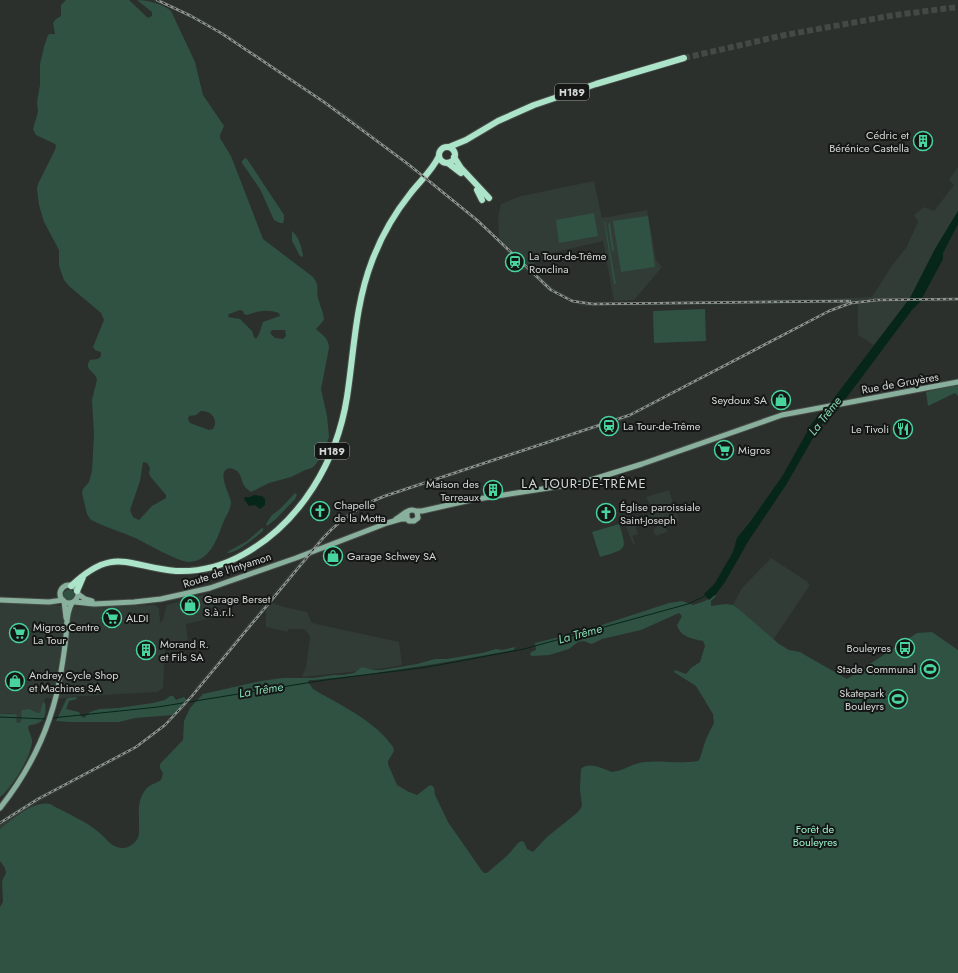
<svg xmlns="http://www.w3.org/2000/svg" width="958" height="973" font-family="Jost,sans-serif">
	<rect width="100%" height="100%" fill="#2b302d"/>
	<!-- built -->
	<path fill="#313c36" d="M152,0h10l37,18 28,16 127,86 63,49 -3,4 -15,-13 -43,-33 -115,-79 -30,-19 -42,-22z
		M958,167v44l-23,38 -25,49 -36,47 -16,-10v-31l-17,4 -22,10 -190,100 -261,86 -15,10 -19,15 -62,74 12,4 23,5 5,11 87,19 3,23 -16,3 -84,9 4,-10 4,-30 -2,-4 -4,-4h-16v3l-22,-5v-18l-83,100 -20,20 -33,24 -92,49 -38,27v-8l8,-6 29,-18 96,-50 31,-22 25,-27 6,-9v-1l110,-133 20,-23 24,-21 34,-17 246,-81 211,-109v-1l-248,3h-9l-9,-3 -27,-13 -15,-15 -1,1 -21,-19v-2l-24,-25 -58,-47 3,-3 68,58 -1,-21 3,-13 20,-8 73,-15 8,37 45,-8 9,50 6,7 -28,33 -20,1 -11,-60 -68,16 -1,14 18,16 21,12 16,4 263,-5 20,-1 19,-30 15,-19 12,-26 -4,-7 10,-8 10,4 20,-26 -5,-5z
		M934,298h24v3l-26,1z
		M669,490l10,31 -14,5 3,9 -1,-3 -11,4 -3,-6 6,-5 -5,-7 -10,8 -3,-7 -7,3 4,12 -6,2 3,8h-2l-8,-20 29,-12 -8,-15z
		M771,558l37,24 -1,1 3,2 -37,55 -33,-30 -7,-5 9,-17z
		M211,593l5,24 -30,7 2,16 -23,9 -2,39 -6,4 -88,5 -9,2 -15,-1 -5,15h-2l-9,-4 -8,3 1,9 -2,2 -4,-1 -3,-9 -13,1v-110h44l28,3 83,-2 4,3 1,14h2l5,-17z"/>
	<!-- green -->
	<path fill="#305242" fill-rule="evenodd" d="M66,0h63l19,18 4,-2v-4l-15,-12c11,0 26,4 34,11l24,51 8,33 19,28 2,3 -4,9v3l11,18 32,83 50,38c7,9 3,11 5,21 2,8 5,12 6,22l-8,9c6,6 13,9 13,19l-8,41 6,27 2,21 -5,14 -8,13 -4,4 -7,2 -14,7 -22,6 -18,9c-1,-1 -3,-2 -5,-4 -6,-6 -3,-16 -13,-19 -2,-1 -4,-1 -6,0 -10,5 4,27 4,34 -1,8 -5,13 -8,20 -6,16 -13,38 -34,39 -12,0 -47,-22 -61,-27 -12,-5 -25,-9 -37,-15l-4,-6 -5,-21 1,-4 6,-7 3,-11 2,-37 -2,-34 5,-20 -1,-3c-4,-7 -12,-8 -6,-17l8,-1 3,-3v-4l-6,-2 -2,-3 11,-27 -3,-7 -32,-27 -5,-6 -5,-14v-16l-15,-28 -5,-17 -2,-16 1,-5 17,-34 1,-4 -1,-2 -19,-9 -3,-6 5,-17 -1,-10 3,-17v-21l4,-17 4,-12 2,-1h5l-2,-11 3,-4 5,-3v-11zM240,310l3,1 1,3 3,1c11,-4 20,-6 32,-2l1,3 -17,6 -4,12 -3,5 -2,-2 -2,-6 -12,-12 -12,-2 1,-3zM272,330h13l1,6 -3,3 -8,-1 -5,-5zM201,411c10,-1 18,9 12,18l-4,1 -19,-7 -2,-4 1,-3 7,-1zM143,462l4,1 3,5 -1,5 1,3 16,19v3l-14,8 -13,14 -6,-3 -3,-7 10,-29z
		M245,158l2,1 37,56v4l-1,4h-3l-6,-3 -14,-31 -18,-26v-2z
		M594,213l4,23 -39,7 -3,-23z
		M648,216l7,51 -34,5 -8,-51z
		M604,221h1l11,63h-2z
		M610,223l4,28h-2l-4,-27z
		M292,231c7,6 9,15 11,24l-1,2 -2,-1 -8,-15z
		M705,309l1,32 -52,2 -1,-32z
		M958,384v12l-3,-3 -27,13 -2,-14z
		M295,493l2,2 -2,4 -19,20 -9,7 -1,-2 6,-9 8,-6z
		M619,524c9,27 7,25 -19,33l-8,-25z
		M262,528h1v3c-7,6 -27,23 -36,22l2,-2 18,-10z
		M63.5 595a5.5 5.5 0 1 1 11 0a5.5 5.5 0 1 1-11 0Z
		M714,595l2,1 -5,5v5l15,-2 7,1 7,5 39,34 10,6 11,2 5,3 42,24 70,-46 15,-1 26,18v323h-958v-66l3,-5 -1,-21 4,-8 -1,-5 -5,-7v-32c13,-10 34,-29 50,-25 16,9 38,18 51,30 6,6 11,13 20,14 8,1 17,-6 18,-14 1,-15 -4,-34 8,-46 4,-4 10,-5 14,-8l2,-7 -3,-5v-4l23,-24 1,-19 6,-13 13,-14 58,-13 22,-3h30l21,-3h9l11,-2 8,-6 12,3h8l35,-6 18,-5h12l35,-6 14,-4 6,1 13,-3 -1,3c-67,12 -133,24 -200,30h-5l-1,2 5,7 5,3c25,14 49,26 68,46 3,5 8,8 8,13l-6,10v3l9,21 12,7 8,3 13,-10 4,2 1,8 13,27 34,49 2,2h3l21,-18 10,-12 3,-2 3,1 3,7 6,3 14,-15 31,-25 3,-4 1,-3 -2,-15 1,-21c8,-8 22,0 31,3 11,-1 21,-9 33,-10 17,-2 36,2 53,-1l2,-3 6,-19 8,-16 -1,-9 -17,-28 -22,-14 1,-2 11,4 5,-6 9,-6 5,-16 -2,-5c-10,-2 -23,-4 -26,-16l5,-9 -3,-3 -38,17 -39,9 -8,4 -3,1 -7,-3 -6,1 -9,7 -20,6 -17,1 -2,-1 1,-3 5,-2 -1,-7 48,-12 86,-28 13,-2 11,4 12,-4z
		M170,696h3l3,4 8,-3 3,3 -10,12 -5,3 -37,3 -16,4h-48l-15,-1 11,-23 9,-1 1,2 -8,2 -3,8 13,3 2,4 3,2 6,-6 9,-3 19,-1 35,-5 12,-3z
		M43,702l2,1c2,13 -1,21 -15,22l-2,2c1,5 3,8 4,13 1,14 -20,48 -32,57v-83h15l2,2 -1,6 4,1c3,-4 0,-9 2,-13l7,-1 9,4h2z"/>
	<!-- water -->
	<path fill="#052619" d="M958,211v13l-15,29v6l-23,43 -8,8 -74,99 -18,17 -34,59 -37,55 -24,42 -9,12 -7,6 -5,-6 11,-11 18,-31 4,-14 13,-16 33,-47 29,-52 19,-21 79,-104 25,-49z
		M254,495l8,1 3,3v6l-5,4 -5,-4 -6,1 -5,-7 1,-2h5z"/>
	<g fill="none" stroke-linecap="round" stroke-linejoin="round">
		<!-- stream -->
		<path stroke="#052619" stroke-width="1" d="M0,717l46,2
			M52,718l106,-11 167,-27 103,-13 96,-18 164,-45 17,-8"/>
		<!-- trunk-tunnel -->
		<path stroke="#444946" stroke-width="6" stroke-dasharray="6 3" stroke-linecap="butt" d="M684,58l101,-23 110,-20 63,-8"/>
		<defs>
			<path id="secondary" d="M416,511h6l49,-11 110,-17 61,-19 140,-49 176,-33
				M396,519c7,-4 14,-13 21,-7l1,6 -4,3h-5l-2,-3v-5
				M60 594a9 9 0 1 1 18 0a9 9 0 1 1-18 0Z
				M78,594l7,5 7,2
				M0,600l49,2 14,-2
				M64,601l2,17
				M75,602l19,2 40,-2 27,-3 27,-6 22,-5 86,-30 91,-35 14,-4h6
				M0,808c31,-39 53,-86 61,-136 2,-12 4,-24 5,-36 1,-11 0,-24 6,-33"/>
			<path id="trunk" d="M449,147l17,-7 32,-19 36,-16 62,-21 88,-26
				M439 155a8 8 0 1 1 16 0a8 8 0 1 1-16 0Z
				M454,157l7,11 28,30
				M448,163l13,10
				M477,190l5,10
				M71,586c43,-41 57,-19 105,-15 24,1 47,-5 68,-17 57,-32 93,-93 103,-157 7,-45 8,-92 25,-136 9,-24 22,-47 38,-67 10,-13 22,-23 29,-38
				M77,591l6,-14"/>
		</defs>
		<!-- secondary casing -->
		<use href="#secondary" stroke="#464b48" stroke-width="7"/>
		<!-- trunk casing -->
		<use href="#trunk" stroke="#464b48" stroke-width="8"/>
		<!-- secondary -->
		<use href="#secondary" stroke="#89b09c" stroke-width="5"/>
		<!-- trunk -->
		<use href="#trunk" stroke="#ace4c9" stroke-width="6"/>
		<defs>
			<path id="rail" d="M157,0l34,16 30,17 103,69 84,62 69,56 74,70 21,11 21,3 257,-3
				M874,300l84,-1
				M0,823l38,-24 98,-52 29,-22 27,-29 131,-158c18,-19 37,-33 62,-42l245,-81 199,-104 22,-8 27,-3"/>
		</defs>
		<!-- rail casing -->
		<use href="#rail" stroke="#8e9390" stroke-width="2.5"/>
		<!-- rail -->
		<use href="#rail" stroke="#151716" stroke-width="1" stroke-dasharray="3" stroke-linecap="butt"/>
	</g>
	<!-- icons -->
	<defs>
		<symbol id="building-ring" viewBox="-11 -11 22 22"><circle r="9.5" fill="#151716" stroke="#48d49d" stroke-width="1.5"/><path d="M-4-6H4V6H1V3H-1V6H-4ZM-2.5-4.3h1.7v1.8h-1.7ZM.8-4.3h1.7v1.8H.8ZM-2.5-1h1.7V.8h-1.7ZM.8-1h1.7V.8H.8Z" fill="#48d49d"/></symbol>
		<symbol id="station-ring" viewBox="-11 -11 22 22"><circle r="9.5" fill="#151716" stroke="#48d49d" stroke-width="1.5"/><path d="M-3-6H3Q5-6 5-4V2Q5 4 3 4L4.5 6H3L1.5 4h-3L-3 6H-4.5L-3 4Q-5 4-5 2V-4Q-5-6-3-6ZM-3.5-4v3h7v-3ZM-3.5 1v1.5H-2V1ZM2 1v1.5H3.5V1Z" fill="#48d49d"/></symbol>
		<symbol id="shop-ring" viewBox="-11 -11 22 22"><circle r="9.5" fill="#151716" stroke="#48d49d" stroke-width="1.5"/><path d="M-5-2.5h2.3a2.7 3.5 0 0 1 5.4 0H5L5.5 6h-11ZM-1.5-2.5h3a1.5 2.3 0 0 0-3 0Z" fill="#48d49d"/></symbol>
		<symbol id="restaurant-ring" viewBox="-11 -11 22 22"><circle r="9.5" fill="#151716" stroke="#48d49d" stroke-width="1.5"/><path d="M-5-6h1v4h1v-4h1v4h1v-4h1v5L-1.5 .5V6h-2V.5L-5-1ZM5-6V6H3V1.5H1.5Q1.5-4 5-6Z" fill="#48d49d"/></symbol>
		<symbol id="supermarket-ring" viewBox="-11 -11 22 22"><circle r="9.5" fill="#151716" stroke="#48d49d" stroke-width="1.5"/><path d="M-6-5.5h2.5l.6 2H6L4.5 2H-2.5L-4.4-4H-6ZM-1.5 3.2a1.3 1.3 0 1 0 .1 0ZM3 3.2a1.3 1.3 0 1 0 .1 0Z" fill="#48d49d"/></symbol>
		<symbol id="church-ring" viewBox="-11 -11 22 22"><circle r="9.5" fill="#151716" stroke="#48d49d" stroke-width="1.5"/><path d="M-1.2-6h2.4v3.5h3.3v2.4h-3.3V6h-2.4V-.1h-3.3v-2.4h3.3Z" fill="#48d49d"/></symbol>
		<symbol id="bus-ring" viewBox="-11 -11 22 22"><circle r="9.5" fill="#151716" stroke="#48d49d" stroke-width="1.5"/><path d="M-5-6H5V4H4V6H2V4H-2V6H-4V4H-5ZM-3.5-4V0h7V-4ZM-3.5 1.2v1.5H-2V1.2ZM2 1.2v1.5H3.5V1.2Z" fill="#48d49d"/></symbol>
		<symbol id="stadium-ring" viewBox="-11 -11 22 22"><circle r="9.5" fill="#151716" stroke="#48d49d" stroke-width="1.5"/><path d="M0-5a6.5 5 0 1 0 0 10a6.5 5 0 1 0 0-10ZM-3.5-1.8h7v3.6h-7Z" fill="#48d49d"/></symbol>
	</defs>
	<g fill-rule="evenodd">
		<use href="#building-ring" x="912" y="130" width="22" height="22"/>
		<use href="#station-ring" x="504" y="251" width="22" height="22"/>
		<use href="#shop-ring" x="770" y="389" width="22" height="22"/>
		<use href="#station-ring" x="598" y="415" width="22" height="22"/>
		<use href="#restaurant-ring" x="892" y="418" width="22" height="22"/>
		<use href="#supermarket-ring" x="713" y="439" width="22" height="22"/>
		<use href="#building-ring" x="482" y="479" width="22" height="22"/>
		<use href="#church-ring" x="309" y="500" width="22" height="22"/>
		<use href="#church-ring" x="595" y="502" width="22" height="22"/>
		<use href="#shop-ring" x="322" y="545" width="22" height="22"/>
		<use href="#shop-ring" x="179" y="594" width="22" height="22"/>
		<use href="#supermarket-ring" x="101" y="607" width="22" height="22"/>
		<use href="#supermarket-ring" x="8" y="622" width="22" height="22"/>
		<use href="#bus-ring" x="894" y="637" width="22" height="22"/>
		<use href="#building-ring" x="135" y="639" width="22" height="22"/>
		<use href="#stadium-ring" x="919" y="658" width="22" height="22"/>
		<use href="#shop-ring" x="4" y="670" width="22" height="22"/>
		<use href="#stadium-ring" x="887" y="688" width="22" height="22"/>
	</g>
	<g text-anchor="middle" stroke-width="4" stroke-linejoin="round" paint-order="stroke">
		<!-- shield labels -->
		<g fill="#151716" stroke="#9a9d9c" stroke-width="1">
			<rect x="555" y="84" width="34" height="16" rx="3"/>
			<rect x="315" y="443" width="34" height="16" rx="3"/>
		</g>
		<g font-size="10" font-weight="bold" fill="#d3d7d5">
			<text x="572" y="96">H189</text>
			<text x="332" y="455">H189</text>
		</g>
		<!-- poi labels -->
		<g font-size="11" fill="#d3d7d5" stroke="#151716" text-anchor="start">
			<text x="909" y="139" text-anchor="end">Cédric et<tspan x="909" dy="13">Bérénice Castella</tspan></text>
			<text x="529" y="260">La Tour-de-Trême<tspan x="529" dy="13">Ronclina</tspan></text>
			<text x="767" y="404" text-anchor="end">Seydoux SA</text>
			<text x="623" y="430">La Tour-de-Trême</text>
			<text x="889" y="433" text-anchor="end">Le Tivoli</text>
			<text x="738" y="454">Migros</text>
			<text x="479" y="488" text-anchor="end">Maison des<tspan x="479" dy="13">Terreaux</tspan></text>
			<text x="334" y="509">Chapelle<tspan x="334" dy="13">de la Motta</tspan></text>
			<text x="620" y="511">Église paroissiale<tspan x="620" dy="13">Saint-Joseph</tspan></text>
			<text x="347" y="560">Garage Schwey SA</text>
			<text x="204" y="603">Garage Berset<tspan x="204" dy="13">S.à.r.l.</tspan></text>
			<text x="126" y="622">ALDI</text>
			<text x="33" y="631">Migros Centre<tspan x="33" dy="13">La Tour</tspan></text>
			<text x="160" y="648">Morand R.<tspan x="160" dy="13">et Fils SA</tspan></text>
			<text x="891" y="652" text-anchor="end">Bouleyres</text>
			<text x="916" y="673" text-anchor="end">Stade Communal</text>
			<text x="29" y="679">Andrey Cycle Shop<tspan x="29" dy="13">et Machines SA</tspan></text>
			<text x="884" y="697" text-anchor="end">Skatepark<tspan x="884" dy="13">Bouleyrs</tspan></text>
		</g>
		<!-- street labels -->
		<g font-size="11" fill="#d3d7d5" stroke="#151716">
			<text transform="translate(900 383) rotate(-10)" y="4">Rue de Gruyères</text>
			<text transform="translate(227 570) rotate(-18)" y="4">Route de l'Intyamon</text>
		</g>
		<!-- park labels -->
		<g font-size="11" fill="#98f3c9" stroke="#151716">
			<text x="815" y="833">Forêt de<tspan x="815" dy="13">Bouleyres</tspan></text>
		</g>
		<!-- water labels -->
		<g font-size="12" font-style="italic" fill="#81dcb2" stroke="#151716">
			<text transform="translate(825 416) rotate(-52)" y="4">La Trême</text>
			<text transform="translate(580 634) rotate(-15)" y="4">La Trême</text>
			<text transform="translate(261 690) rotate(-9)" y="4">La Trême</text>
		</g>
		<!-- quarter labels -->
		<g font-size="13" letter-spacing="1" fill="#d1d8d5" stroke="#151716">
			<text x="584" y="488">LA TOUR-DE-TRÊME</text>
		</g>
	</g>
</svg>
